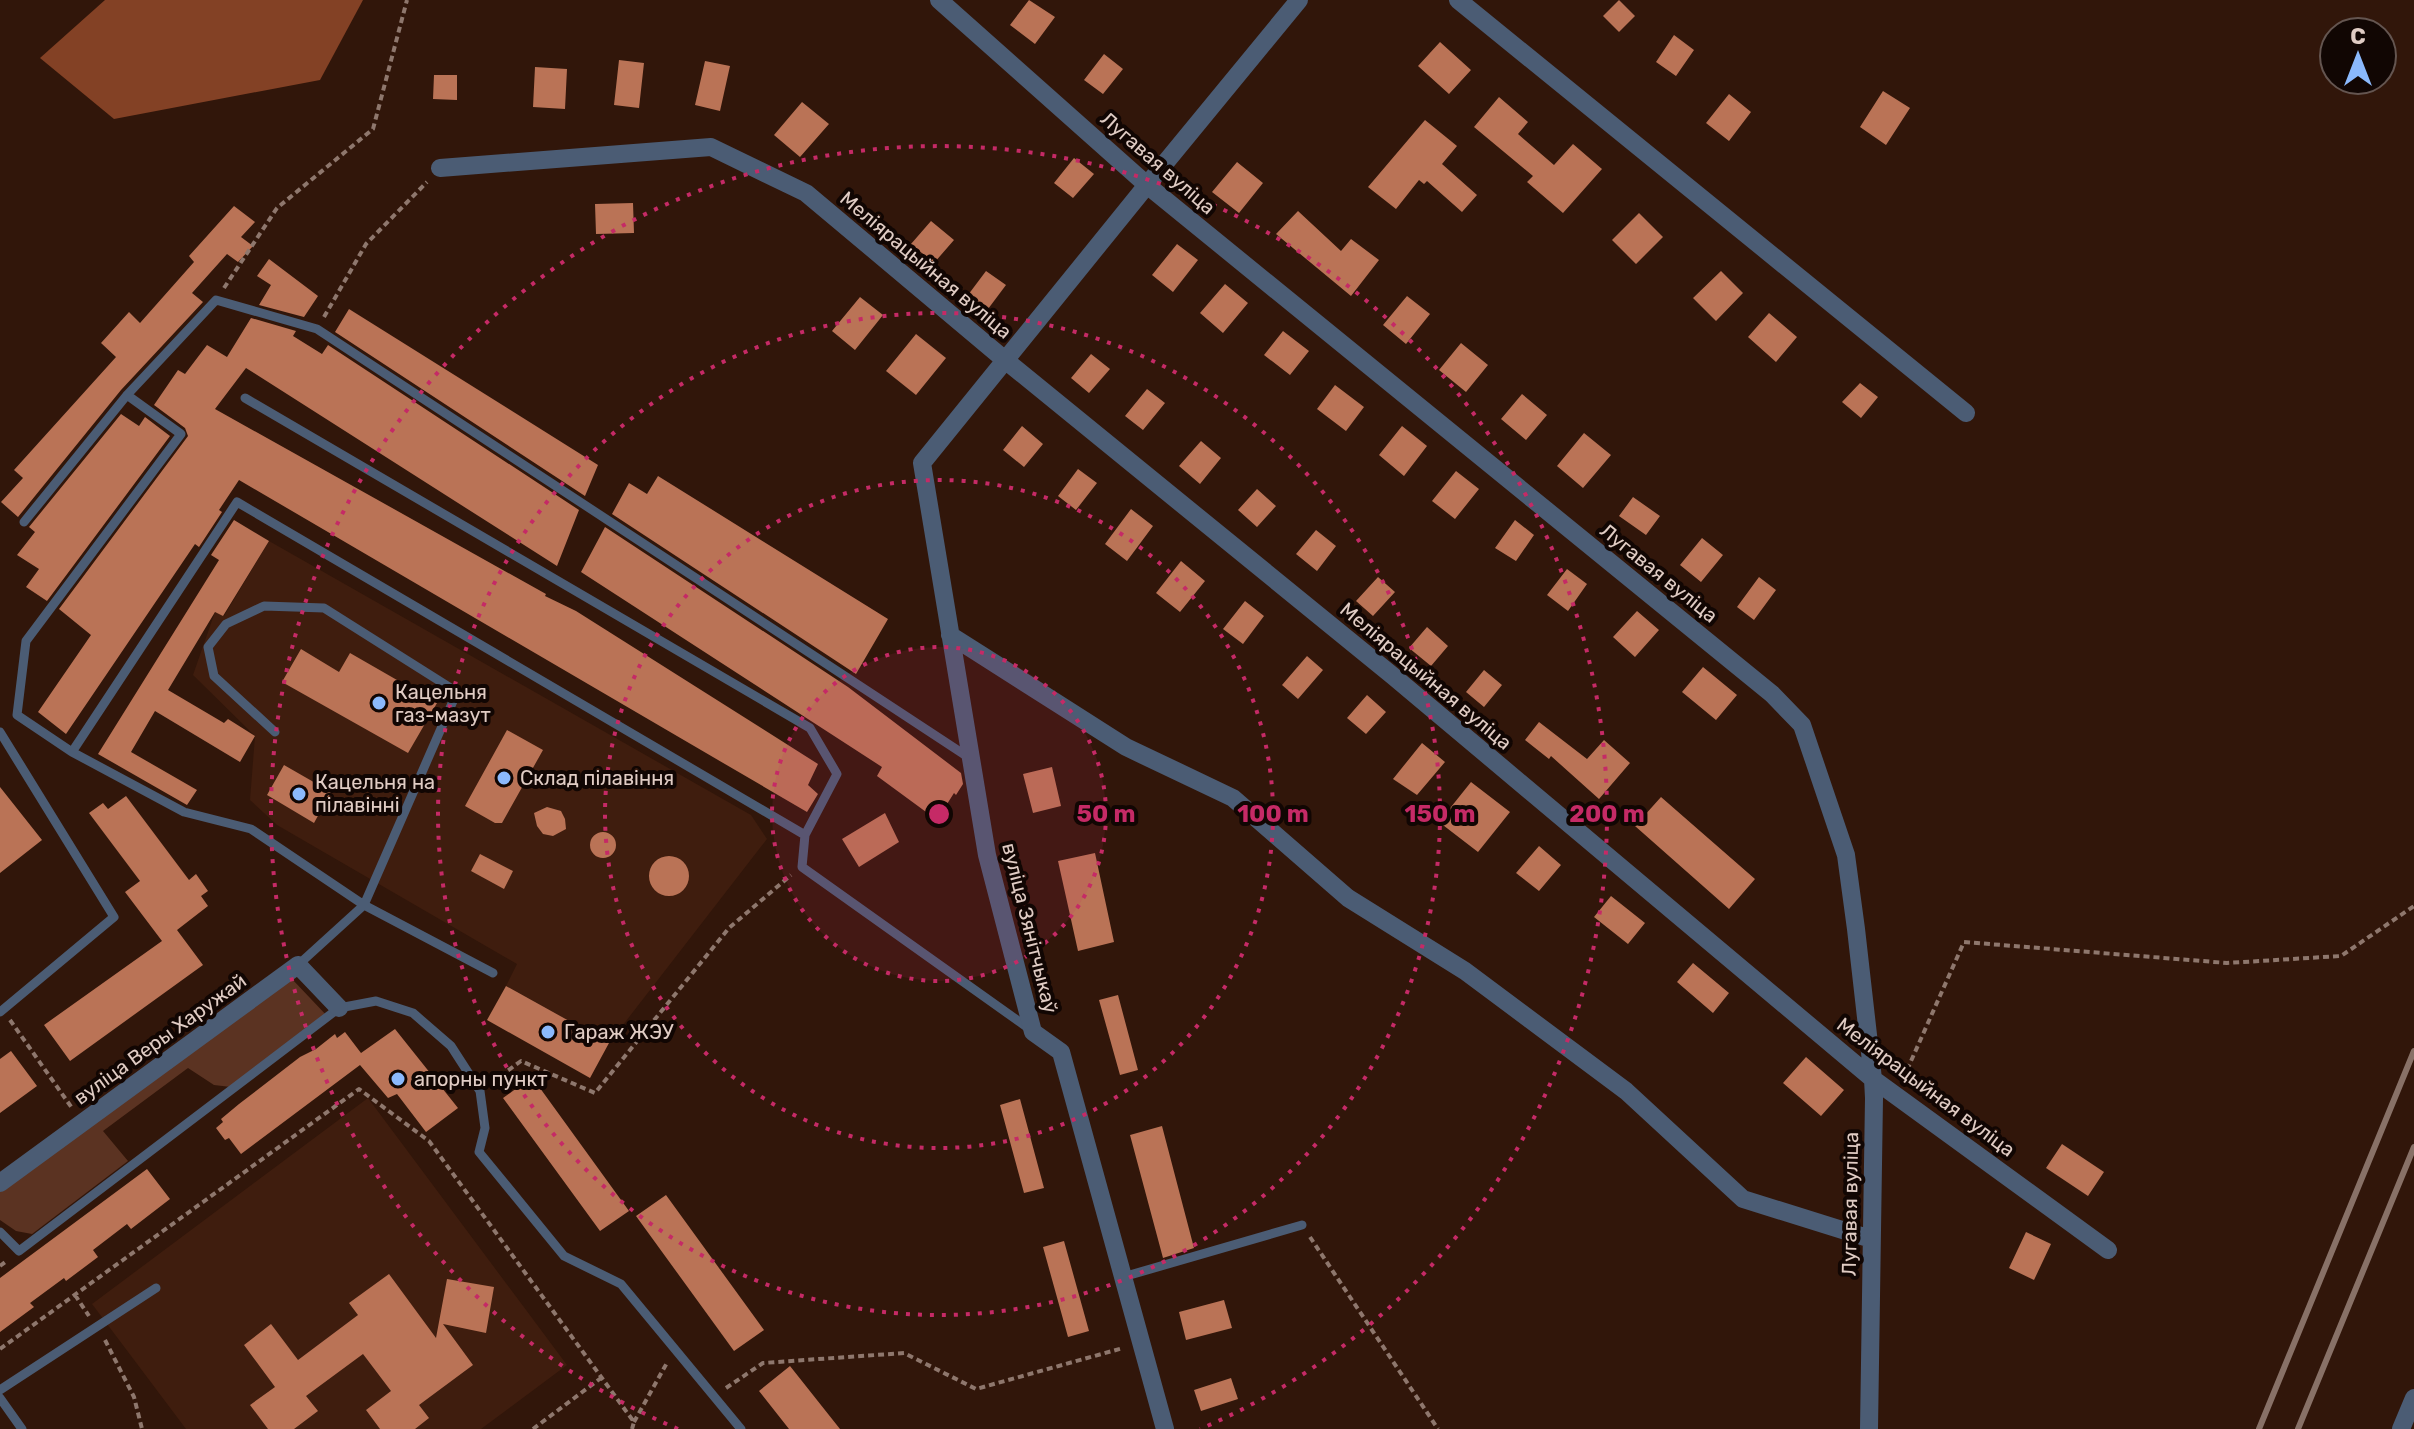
<svg xmlns="http://www.w3.org/2000/svg" width="2414" height="1429" font-family="Rubik,sans-serif">
	<rect width="100%" height="100%" fill="#31160a"/>
	<!-- built -->
	<path fill="#3f1d0e" d="M269,541l482,274 16,24 -158,204 -103,-57 11,-22 -240,-139 -27,-25 5,-64 -62,-61 22,-63 9,4z
		M368,1098l199,267 -86,64h-295l-94,-125z"/>
	<!-- green -->
	<path fill="#5b3322" d="M292,979l37,39 -98,69 -17,-2 -26,-17 -85,63 25,30 -96,73 -16,-3 -16,-11v-28z"/>
	<!-- forest -->
	<path fill="#834125" d="M105,0h258l-43,80 -206,39 -74,-61z"/>
	<!-- building -->
	<path fill="#ba7356" d="M1029,0l26,17 -20,27 -25,-19z
		M1619,0l16,16 -16,16 -16,-16z
		M1674,35l20,15 -18,26 -20,-14z
		M1440,42l31,28 -22,24 -31,-28z
		M1104,54l19,15 -20,25 -19,-14z
		M619,60l25,3 -5,45 -25,-3z
		M705,61l25,5 -10,45 -25,-6z
		M535,67l32,2 -2,40 -32,-2z
		M434,75h23v25l-24,-1z
		M1883,91l27,17 -24,37 -26,-18z
		M1729,94l22,18 -22,29 -23,-18z
		M1499,97l29,25 -10,12 36,31 19,-21 29,25 -39,44 -36,-31 6,-6 -59,-49z
		M802,102l27,22 -29,33 -26,-22z
		M1425,120l32,26 -15,18 35,31 -15,17 -35,-31 -3,3 -5,-4 -23,29 -28,-22z
		M1074,158l20,16 -21,24 -19,-15z
		M1237,162l26,21 -24,30 -27,-21z
		M633,203l1,30 -38,1 -1,-30z
		M234,206l21,16 -14,15 12,9 -15,16 -11,-8 -35,39 11,9 -82,88 -103,127 -17,-15 22,-24 -9,-8 102,-113 -15,-14 28,-31 11,11 54,-61 -5,-6z
		M1298,211l43,40 10,-12 28,21 -28,36 -75,-62z
		M1639,213l24,24 -27,27 -24,-24z
		M931,221l23,19 -20,23 -23,-19z
		M1177,244l21,16 -25,32 -21,-17z
		M269,259l49,37 -14,21 -45,-12 12,-20 -14,-9z
		M986,271l20,14 -18,24 -20,-14z
		M1721,271l22,22 -27,28 -23,-23z
		M1225,284l23,19 -25,30 -23,-20z
		M1407,296l23,18 -24,30 -23,-19z
		M860,297l23,18 -28,35 -23,-19z
		M349,309l249,156 -13,31 -250,-164z
		M1769,313l28,24 -21,25 -28,-25z
		M251,318l45,13 -3,5 29,18 6,-9 251,165 -22,56 -311,-198 -31,41 331,185 -1,2 31,15 242,153 -10,21 10,9 -11,18 -568,-332 -20,30 3,2 -23,35 -4,-3 -129,190 -28,-22 53,-77 -32,-26 129,-173 -3,-8 -31,-23 24,-35 7,4 22,-29 20,12z
		M1283,331l26,20 -19,24 -26,-20z
		M916,334l30,24 -30,37 -30,-24z
		M1461,343l27,22 -22,27 -27,-22z
		M1091,354l19,15 -21,24 -18,-15z
		M1860,383l18,14 -17,21 -19,-16z
		M1335,385l29,22 -18,24 -29,-22z
		M1147,389l18,14 -22,27 -18,-14z
		M1522,394l25,21 -21,25 -25,-21z
		M121,414l18,12 6,-9 25,19 -123,165 -21,-14 13,-18 -22,-14 18,-23 -6,-5z
		M1022,426l21,18 -19,23 -21,-17z
		M1402,426l25,20 -23,30 -25,-21z
		M1584,433l27,22 -28,33 -26,-22z
		M1201,441l20,17 -21,26 -21,-18z
		M1078,469l19,14 -21,27 -18,-14z
		M1456,471l23,18 -24,30 -23,-18z
		M658,476l230,143 -32,55 -244,-160 17,-31 18,11z
		M1257,489l19,17 -19,21 -19,-17z
		M1633,497l27,19 -14,19 -27,-19z
		M1131,509l22,17 -26,35 -22,-17z
		M234,520l35,21 -46,75 -8,-4 -47,78 56,33 4,-4 27,17 -15,26 -85,-51 -24,41 66,38 -10,15 -89,-51 121,-194 -8,-5z
		M1515,520l19,15 -18,26 -21,-13z
		M605,527l243,160 113,86 2,11 -7,11 -2,-2 -17,27 -60,-44 5,-9 -301,-195z
		M1316,530l20,16 -19,25 -21,-17z
		M1702,538l21,17 -22,27 -21,-17z
		M1181,561l24,20 -25,31 -24,-19z
		M1567,569l20,15 -19,27 -21,-16z
		M1378,577l17,15 -22,24 -17,-15z
		M1759,577l17,13 -22,30 -17,-13z
		M1245,601l19,15 -21,28 -20,-15z
		M1637,611l22,19 -24,27 -22,-20z
		M1427,627l21,19 -17,20 -22,-18z
		M301,649l38,23 11,-19 87,50 -29,50 -126,-71z
		M1307,656l16,14 -25,29 -16,-14z
		M1703,667l34,28 -21,25 -34,-28z
		M1484,670l18,15 -18,22 -18,-15z
		M1367,695l19,17 -20,22 -19,-16z
		M1539,722l48,37 17,-19 26,23 -31,36 -48,-43 -2,3 -24,-19z
		M507,730l36,20 -41,73h-7l-30,-17z
		M1422,743l23,19 -28,33 -24,-16z
		M284,765l47,27 -17,31 -47,-28z
		M1052,767l9,39 -28,7 -10,-39z
		M1471,782l39,30 -32,40 -39,-30z
		M0,787l42,53 -42,33z
		M126,796l63,84 7,-6 12,17 -7,5 7,10 -31,24 26,35 -133,96 -26,-36 118,-84 -37,-49 15,-11 -51,-68 14,-10 5,6z
		M1661,797l94,82 -26,30 -94,-83z
		M547,807l14,4 4,8 1,10 -13,7 -10,-2 -6,-8 -3,-13z
		M885,813l14,29 -40,25 -17,-28z
		M590 845a13 13 0 1 1 26 0a13 13 0 1 1-26 0Z
		M1539,846l22,19 -22,26 -23,-18z
		M1095,853l19,89 -36,9 -20,-90z
		M480,854l33,17 -9,18 -33,-18z
		M649 876a20 20 0 1 1 40 0a20 20 0 1 1-40 0Z
		M1611,896l34,27 -17,21 -34,-27z
		M1693,963l36,30 -16,20 -36,-31z
		M506,986l103,57 -19,35 -103,-58z
		M1118,995l20,75 -18,5 -21,-75z
		M395,1029l63,79 -32,24 -29,-38 -9,4 -28,-33 -119,89 -12,-16 -4,2 -9,-12 7,-6 -2,-3 18,-15 61,-47 16,-8 19,-15 2,4 8,-6 16,21z
		M11,1051l26,35 -37,27v-54z
		M1806,1057l38,33 -23,26 -38,-33z
		M532,1077l97,134 -29,20 -97,-133z
		M1020,1099l24,89 -20,5 -24,-88z
		M1162,1126l32,122 -31,10 -33,-123z
		M2062,1144l42,28 -16,24 -42,-28z
		M147,1169l23,30 -39,30 -4,-5 -34,26 5,7 -32,24 -2,-3 -34,25 4,4 -34,25v-54z
		M666,1195l98,135 -30,21 -98,-135z
		M2026,1232l25,12 -17,36 -25,-12z
		M1064,1241l25,90 -21,6 -25,-90z
		M389,1274l47,64 11,-59 47,8 -8,46 -43,-9 30,41 -54,40 10,13 -14,11h-35l-14,-19 25,-19 -28,-37 -57,42 12,15 -24,18h-26l-18,-24 25,-18 -31,-42 27,-21 27,36 60,-45 -9,-12z
		M1224,1300l8,28 -46,12 -7,-28z
		M790,1366l50,63h-51l-30,-38z
		M1231,1378l7,21 -37,12 -7,-21z"/>
	<g fill="none" stroke-linecap="round" stroke-linejoin="round">
		<!-- path -->
		<path stroke="#8e776d" stroke-width="4" stroke-dasharray="6 4" stroke-linecap="butt" d="M224,288l53,-80 96,-79 34,-129
			M324,317l42,-73 61,-62
			M10,1020l62,88
			M1903,1079l61,-137 263,21 114,-7 73,-50
			M492,1082l29,-21 74,32 134,-165 62,-53
			M1310,1237l128,192
			M0,1266l8,-6
			M75,1295l14,21
			M105,1340l29,57 8,32
			M0,1349l359,-260 70,52 205,281 -2,7
			M726,1388l37,-25 141,-10 72,36 147,-41
			M634,1422l34,-61
			M533,1429l68,-51"/>
		<!-- lane -->
		<path stroke="#4b5c74" stroke-width="9" d="M245,398l565,330 27,46 -32,61
			M24,522l103,-127 89,-95 101,29 651,428
			M0,732l114,185 -114,95
			M275,732l-61,-56 -6,-29 18,-23 38,-18 60,2 133,84 -93,213 -66,60
			M72,752l-55,-37 9,-74 155,-207 -54,-39
			M493,973l-129,-68 -113,-76 -67,-17 -112,-60 165,-250 568,333 -3,32 229,163
			M0,1232l19,19 320,-243 37,-7 37,12 38,33 29,45 5,37 -6,24 85,104 57,28 120,145
			M1123,1277l179,-52
			M0,1390l156,-102
			M0,1398l22,31"/>
		<!-- street -->
		<path stroke="#4b5c74" stroke-width="18" d="M939,0l208,185 625,509 30,31 44,130 10,74 17,150 1,19 -5,331
			M1458,0l508,413
			M440,168l271,-21 95,46 199,167 388,316 480,403 235,171
			M950,635l176,112 107,51 115,100 117,73 161,120 117,108 128,40
			M0,1183l298,-218 41,43
			M1165,1429l-104,-377 -28,-20 -46,-177 -65,-392 225,-278 152,-185
			M2401,1429l13,-31"/>
		<!-- rail -->
		<path stroke="#887167" stroke-width="6" d="M2259,1429l155,-378
			M2298,1429l116,-282"/>
	</g>
	<!-- distance rings -->
	<circle cx="939" cy="814" r="167" fill="#c52a66" fill-opacity=".12"/>
	<g fill="none" stroke="#c52a66" stroke-width="4" stroke-dasharray="4 8">
		<circle cx="939" cy="814" r="167"/>
		<circle cx="939" cy="814" r="334"/>
		<circle cx="939" cy="814" r="501"/>
		<path d="M678 1429A668 668 0 1 1 1200 1429"/>
	</g>
	<!-- markers -->
	<g fill="#8bb9fc" stroke="#110603" stroke-width="3">
		<circle cx="379" cy="703" r="8"/>
		<circle cx="504" cy="778" r="8"/>
		<circle cx="299" cy="794" r="8"/>
		<circle cx="548" cy="1032" r="8"/>
		<circle cx="398" cy="1079" r="8"/>
	</g>
	<g text-anchor="middle" stroke-width="8" stroke-linejoin="round" paint-order="stroke">
		<!-- street labels -->
		<g font-size="20" fill="#e0ccc4" stroke="#110603">
			<text transform="translate(1158 163) rotate(41)" y="7">Лугавая вуліца</text>
			<text transform="translate(926 265) rotate(40)" y="7">Меліярацыйная вуліца</text>
			<text transform="translate(1659 573) rotate(39)" y="7">Лугавая вуліца</text>
			<text transform="translate(1426 676) rotate(40)" y="7">Меліярацыйная вуліца</text>
			<text transform="translate(1030 928) rotate(76)" y="7">вуліца Зянітчыкаў</text>
			<text transform="translate(160 1039) rotate(-36)" y="7">вуліца Веры Харужай</text>
			<text transform="translate(1926 1087) rotate(37)" y="7">Меліярацыйная вуліца</text>
			<text transform="translate(1850 1204) rotate(-89)" y="7">Лугавая вуліца</text>
		</g>
		<!-- poi labels -->
		<g font-size="20" fill="#e0ccc4" stroke="#110603" text-anchor="start">
			<text x="395" y="699">Кацельня<tspan x="395" dy="23">газ-мазут</tspan></text>
			<text x="520" y="785">Склад пілавіння</text>
			<text x="315" y="789">Кацельня на<tspan x="315" dy="23">пілавінні</tspan></text>
			<text x="564" y="1039">Гараж ЖЭУ</text>
			<text x="414" y="1086">апорны пункт</text>
		</g>
	</g>
	<circle cx="939" cy="814" r="12" fill="#c52a66" stroke="#110603" stroke-width="4"/>
	<g font-size="24" text-anchor="middle" font-weight="bold" fill="#c52a66" stroke="#110603" stroke-width="8" stroke-linejoin="round" paint-order="stroke">
		<text x="1106" y="822">50 m</text>
		<text x="1273" y="822">100 m</text>
		<text x="1440" y="822">150 m</text>
		<text x="1607" y="822">200 m</text>
	</g>
	<!-- north arrow -->
	<g transform="translate(2358 56)"><circle r="38" fill="#110603" stroke="#645550" stroke-width="2"/>
	<path d="M0-6L14 30L0 20L-14 30Z" fill="#8bb9fc"/>
	<text y="-12" font-size="22" font-weight="bold" text-anchor="middle" fill="#e0ccc4">С</text>
	</g>
</svg>
